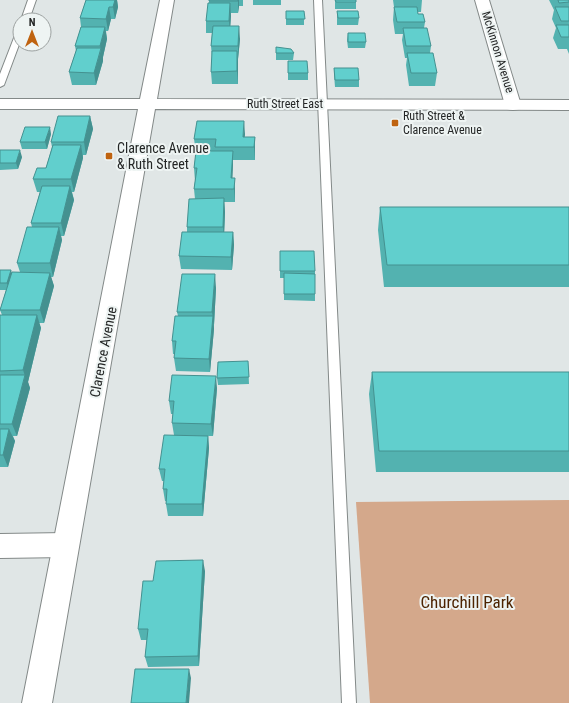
<svg xmlns="http://www.w3.org/2000/svg" width="569" height="703" font-family="'Roboto Condensed',sans-serif">
	<rect width="100%" height="100%" fill="#e0e6e6"/>
	<!-- green -->
	<path fill="#d4a88b" d="M569,500v203h-199l-14,-201z"/>
	<g fill="none" stroke-linecap="round" stroke-linejoin="round">
		<defs>
			<path id="lane" d="M28,0h8l-7,20h-8z
				M314,0h8l34,703h-14z
				M17,30h3v12l-16,43 -4,2v-13z"/>
			<path id="street" d="M475,0h14l32,105 -2,4 -6,1 -6,-1 -2,-4z
				M66,533l9,4 4,8 -4,8 -9,4 -66,1v-24z"/>
			<path id="secondary" d="M160,0h14l-17,99 412,1v10l-414,-1 -103,594h-30l116,-594h-138v-10h140z"/>
		</defs>
		<!-- lane casing -->
		<use href="#lane" stroke="#838988" stroke-width="2"/>
		<!-- street casing -->
		<use href="#street" stroke="#838988" stroke-width="2"/>
		<!-- secondary casing -->
		<use href="#secondary" stroke="#838988" stroke-width="2"/>
		<!-- lane -->
		<use href="#lane" fill="#fff" fill-rule="evenodd"/>
		<!-- street -->
		<use href="#street" fill="#fff" fill-rule="evenodd"/>
		<!-- secondary -->
		<use href="#secondary" fill="#fff" fill-rule="evenodd"/>
	</g>
	<!-- wall -->
	<path fill="#53b2b0" d="M86,0h31l1,7 -3,12h-4l-3,12h-2l1,8 -4,18v4l-7,24h-24l-3,-13 7,-21 -1,-5 6,-19 -1,-9z
		M209,0h34v6h-4l-1,7h-7l-1,13 10,13 -2,20v25h-26l-1,-12 1,-15 -1,-11 1,-13h-6v-12l3,-18z
		M253,0h28v5h-28z
		M335,0h21v9h-21z
		M393,0h29l-1,12h-3v2l7,8 -1,6 7,18 -1,7 7,20 -2,13h-26l-3,-21 1,-7h-2l-3,-18 1,-6h-8l-2,-14 1,-13z
		M549,0h20v54l-2,-5h-9l-5,-11 3,-10 -4,-9 2,-9z
		M286,11h18v14h-18z
		M337,11l22,7 -1,7h-21z
		M348,33l18,9 -1,6h-17l-1,-8z
		M276,47l18,6 -1,7h-17z
		M288,61l20,12v7h-20z
		M334,68l25,12v7h-24l-1,-13z
		M90,116l3,13 -7,26h-3v3l-9,34h-2l2,8 -10,36h-3l1,4 -9,37h-2l3,9 -10,37h-5l2,5 -13,54 2,6 -13,48h-4l2,5 -7,26h-8v-152h2l-2,-5 6,-20h-6v-20l12,3 8,-1 -3,-9 15,-36 -1,-4 9,-31h-3l-4,-13 13,-11 6,-21 -1,-5z
		M51,134l-4,15h-25l-2,-7z
		M245,134l-1,3h11v23h-22l-1,18 3,13v11h-11l1,10 -1,20h9l1,13 -2,25 -51,-1 -2,-13 8,-24v-5l8,-28 -1,-10 1,-8 -1,-13 2,-16 -2,-13z
		M0,150l22,7 -4,12 -18,1z
		M380,207h189v80h-185l-6,-57z
		M280,251l35,20v30l-31,-1v-22h-4z
		M216,288l-2,37v4l-4,43 -34,-1 -2,-13 1,-4h-2l-1,-13 6,-25 -1,-4z
		M248,361l1,23 -31,1 -1,-7z
		M372,372h197v100h-193l-7,-78z
		M217,388l-4,48h-5l1,12 -6,68h-35l-2,-12v-3h-1l-2,-12 1,-8h-2l-3,-12 15,-34 -2,-12 1,-9h-2l-2,-13z
		M205,571l-6,95 -51,1 -3,-10 2,-17h-6l-3,-11 15,-48z"/>
	<!-- shaded-wall -->
	<path fill="#449190" d="M115,0h2l1,7 -3,12 -2,-12z
		M238,0h1v6l-1,7z
		M230,3l1,13 -1,17 -1,-12z
		M109,7l2,12 -3,12 -2,-12z
		M239,26l1,13 -2,20v-13z
		M105,27l2,12 -4,18v4l-7,24 -2,-12 7,-23 -1,-4z
		M237,51l1,12v21l-1,-13z
		M90,116l3,13 -7,26 -2,-13z
		M244,121l1,13 -1,13 -1,-10z
		M50,127l1,7 -4,15 -2,-7z
		M255,137v23l-1,-13z
		M81,145l2,13 -9,34 -3,-13z
		M20,150l2,7 -4,12 -2,-6z
		M233,151v13l-1,27 -1,-13z
		M235,178v24l-1,-13z
		M70,186l4,14 -10,36 -3,-13z
		M224,198l1,14 -1,28 -1,-13z
		M59,227l3,13 -9,37 -3,-14z
		M233,232l1,13 -2,25 -1,-13z
		M11,270l2,7 -4,13 -2,-7z
		M50,273l4,13 -10,37 -4,-13z
		M215,274l1,14 -2,37 -2,-13z
		M37,315l4,13 -13,54 2,6 -13,48 -5,-12 13,-48 -2,-6z
		M213,316l1,13 -4,43 -1,-13z
		M216,376l1,12 -4,48 -2,-12z
		M9,429l6,12 -7,26 -5,-12z
		M208,436l1,12 -6,68 -1,-12z
		M203,560l2,11 -6,95 -1,-10z
		M189,669l2,9 -2,25h-3z"/>
	<!-- building -->
	<path fill="#61cfcd" stroke="#449190" d="M86,0h29l-2,7h-4l-3,12 -26,-1z
		M209,0h29v1h-29z
		M335,0h21v2h-20z
		M558,0h11v2l-10,1z
		M208,3h22l-1,18h-23z
		M394,7h23l1,7h5l2,8h-28z
		M555,7h14v14h-8z
		M286,11h18l1,8h-19z
		M337,11h21l1,7h-21z
		M556,25h13v12h-8z
		M213,26h26l-1,20h-27z
		M81,27h24l-5,19h-25z
		M403,28h24l4,18h-25z
		M348,33h17l1,9h-18z
		M276,47l15,2 3,4h-18z
		M77,48h24l-7,25 -25,-1z
		M212,51h25v20l-26,1z
		M407,53h26l4,20h-26z
		M288,61h19l1,12h-20z
		M334,68h24l1,12h-24z
		M58,116h32l-6,26h-33z
		M197,121h47l-1,16h12l-1,10h-39l1,-8h-22z
		M25,127h25l-5,15h-25z
		M53,145h28l-10,34h-38l4,-11h9z
		M0,150h20l-4,13h-16z
		M196,151h37l-2,27h4l-1,11h-40l3,-21h-3z
		M42,186h28l-9,37h-30z
		M224,198l-1,29h-36l2,-28z
		M380,207h189v58h-182z
		M27,227h32l-9,36h-33z
		M182,232h51l-2,25 -52,-1z
		M280,251h34l1,20h-35z
		M0,270h11l-4,13h-7z
		M12,272l38,1 -10,37h-40z
		M284,273l31,1v20h-31z
		M182,274h33l-3,38h-35z
		M0,315h37l-14,55 -23,1z
		M175,316h38l-4,43 -35,-1 2,-17h-4z
		M248,361l1,16 -32,1 1,-16z
		M372,372h197v79h-190z
		M0,375h25l-13,49h-12z
		M172,375l44,1 -5,48 -39,-1 2,-22h-5z
		M0,429h9l-6,26h-3z
		M164,435l44,1 -6,68h-36l1,-15h-4l2,-20h-6z
		M203,560l-5,96 -53,1 3,-28h-10l5,-48h10l3,-20z
		M135,669h54l-3,34h-55z"/>
	<!-- markers -->
	<g fill="#bf6310" stroke="#eef4f3" stroke-width="1.5">
		<rect x="391" y="119" width="8" height="8" rx="2"/>
		<rect x="105" y="152" width="8" height="8" rx="2"/>
	</g>
	<g text-anchor="middle" stroke-width="4" stroke-linejoin="round" paint-order="stroke">
		<!-- far-street labels -->
		<g font-size="12" fill="#242626" stroke="#eef4f3">
			<text transform="translate(498 52) rotate(73)" y="4">McKinnon Avenue</text>
			<text x="285" y="108">Ruth Street East</text>
		</g>
		<!-- far-poi labels -->
		<g font-size="12" fill="#242626" stroke="#eef4f3" text-anchor="start">
			<text x="403" y="120">Ruth Street &amp;<tspan x="403" dy="14">Clarence Avenue</tspan></text>
		</g>
		<!-- poi labels -->
		<g font-size="14" fill="#242626" stroke="#eef4f3" text-anchor="start">
			<text x="117" y="153">Clarence Avenue<tspan x="117" dy="16">&amp; Ruth Street</tspan></text>
		</g>
		<!-- street labels -->
		<g font-size="14" fill="#242626" stroke="#eef4f3">
			<text transform="translate(103 352) rotate(-79)" y="5">Clarence Avenue</text>
		</g>
		<!-- near-park labels -->
		<g font-size="17" fill="#4d2300" stroke="#eef4f3">
			<text x="467" y="608">Churchill Park</text>
		</g>
	</g>
	<!-- north arrow -->
	<g transform="translate(32 32)"><circle r="19" fill="#eef4f3" stroke="#9da2a1"/>
	<path d="M0-3L7 15L0 10L-7 15Z" fill="#bf6310"/>
	<text y="-6" font-size="11" font-weight="bold" text-anchor="middle" fill="#242626">N</text>
	</g>
</svg>
